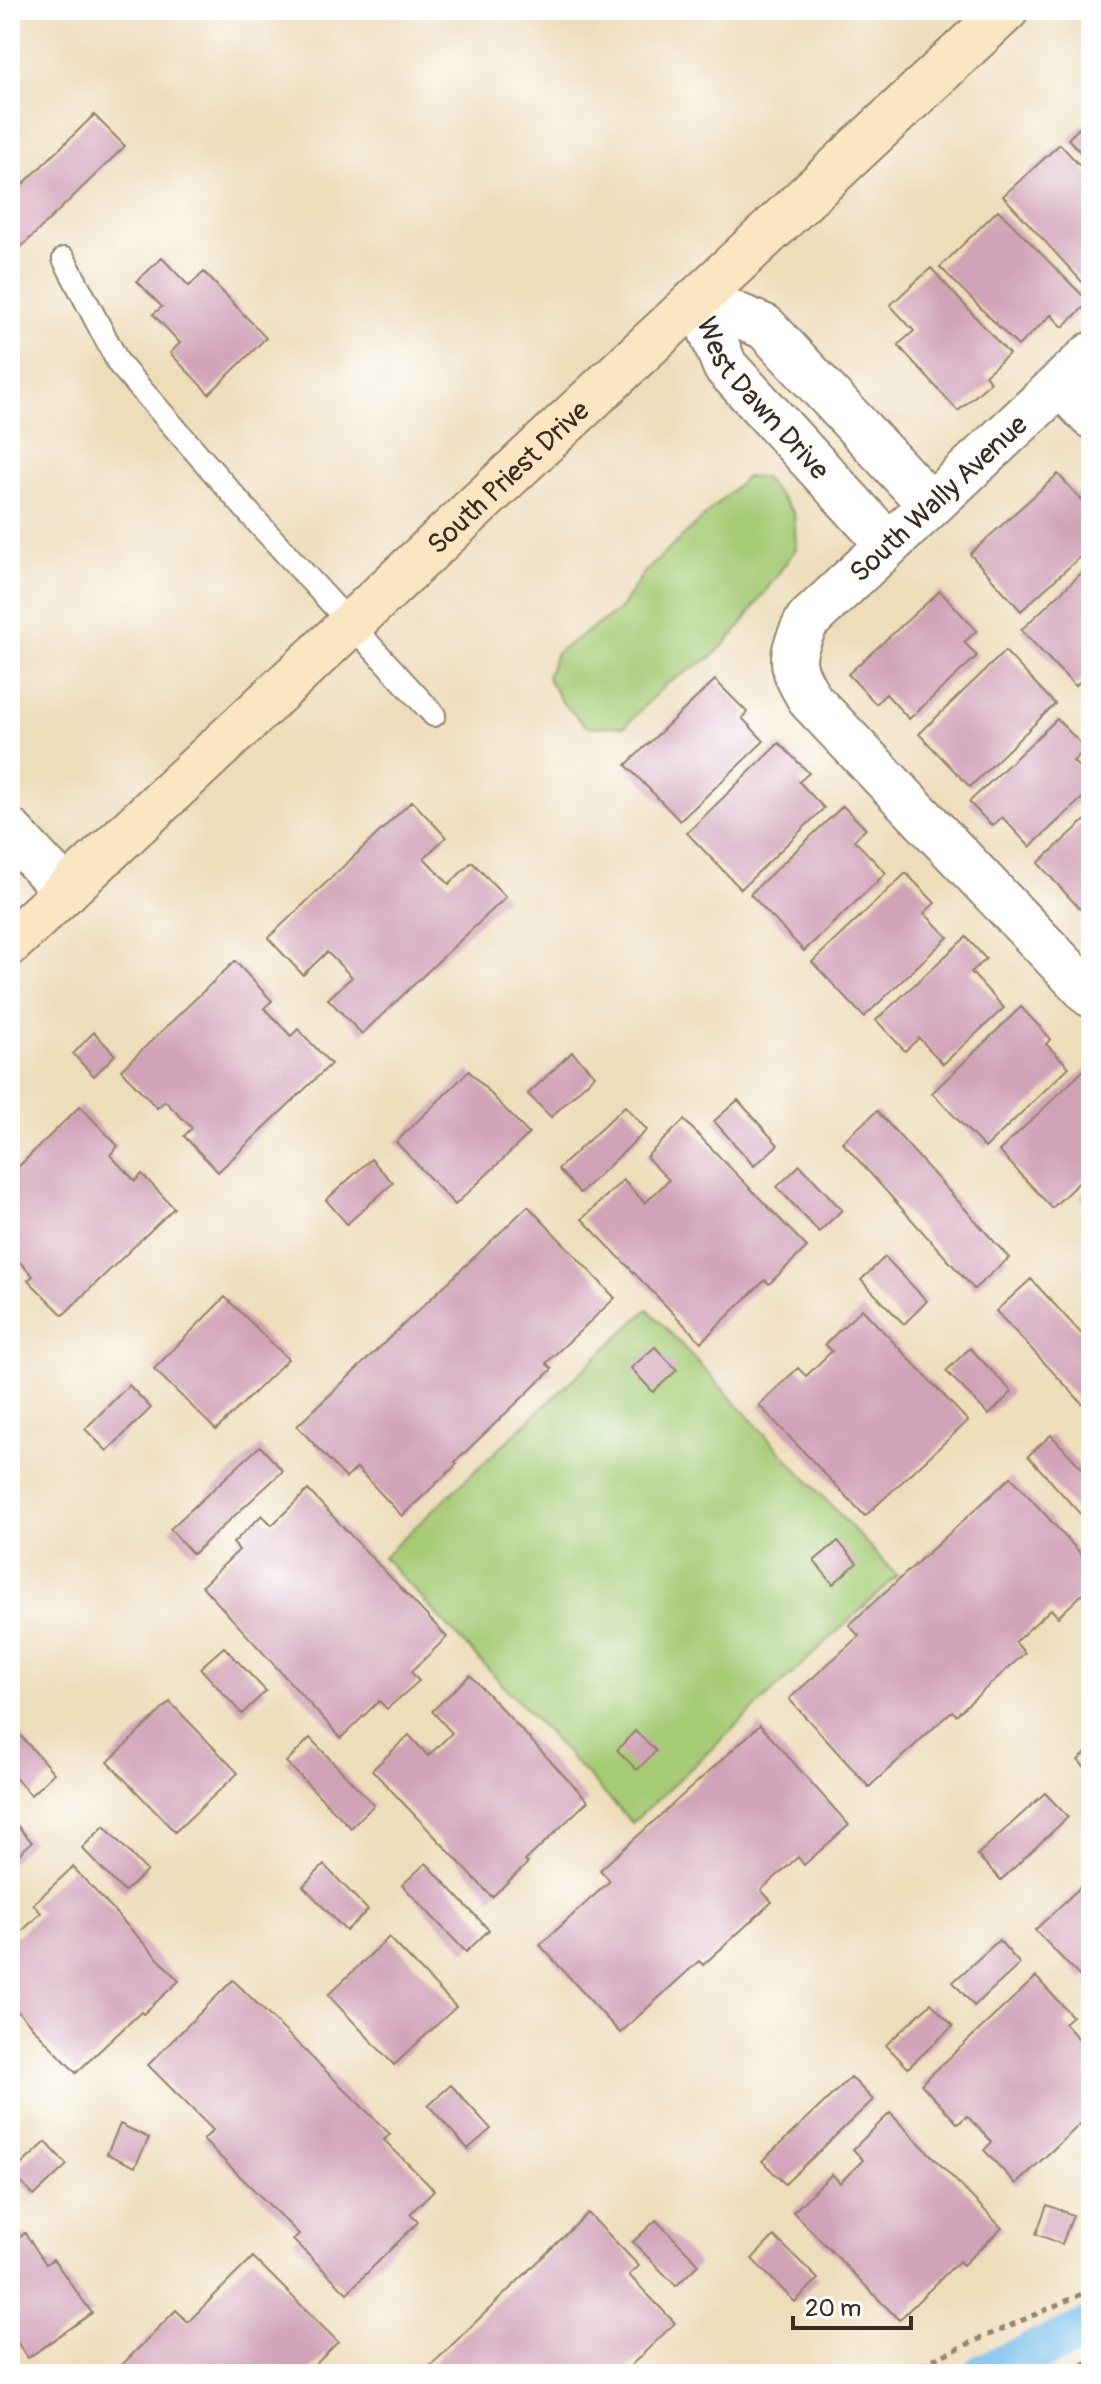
<svg xmlns="http://www.w3.org/2000/svg" width="1101" height="2384" font-family="Pangolin,sans-serif">
	<rect width="100%" height="100%" fill="#fff"/>
	<filter id="ink" filterUnits="userSpaceOnUse"><feTurbulence type="fractalNoise" baseFrequency=".0125" numOctaves="2"/><feDisplacementMap in="SourceGraphic" scale="16" xChannelSelector="R" yChannelSelector="G"/><feConvolveMatrix kernelMatrix="1 2 1 2 8 2 1 2 1" color-interpolation-filters="sRGB"/></filter>
	<filter id="wash" filterUnits="userSpaceOnUse"><feTurbulence type="fractalNoise" baseFrequency=".006" numOctaves="4" result="noise"/><feDisplacementMap in="SourceGraphic" scale="32" xChannelSelector="R" yChannelSelector="G"/><feGaussianBlur stdDeviation="1.8" result="paint"/><feColorMatrix in="noise" values="0 0 0 0 0 0 0 0 0 0 0 0 0 0 0 0 0 1.4 0 .05"/><feComposite in="paint" operator="in"/></filter>
	<g filter="url(#wash)">
		<rect width="100%" height="100%" fill="#edb"/>
		<!-- green -->
		<path fill="#a5cb75" stroke="#707a4a" stroke-width="2" d="M746,477h17l31,36 2,36 -61,84 -22,23 -48,29 -40,41 -38,1 -26,-26 -14,-24 9,-24 64,-44 23,-35z
			M648,1309l249,267 -265,247 -249,-266z"/>
		<g fill="none" stroke-linecap="round" stroke-linejoin="round">
			<!-- canal -->
			<path stroke="#71bcea" stroke-width="42" d="M984,2374l107,-46"/>
		</g>
		<g id="blocks">
			<!-- building -->
			<path fill="#d1a3b7" d="M94,115l31,31 -115,112v-61z
				M1091,116v47l-23,-24z
				M1060,144l31,34v101l-6,6 -82,-89z
				M998,210l91,92 -26,25 -12,-12 -33,31 -78,-79z
				M162,258l27,28 15,-14 62,66 -57,56 -39,-41 10,-10 -27,-29 9,-7 -25,-26z
				M931,268l78,86 -24,21 6,7 -33,29 -60,-66 16,-14 -24,-26z
				M1058,474l33,36v37l-70,64 -51,-57z
				M1091,564v107l-16,15 -54,-56z
				M940,591l37,40 -13,11 13,14 -68,63 -23,-25 -10,10 -28,-30z
				M1005,651l50,53 -85,83 -51,-53z
				M715,680l32,32 -5,6 22,23 -84,80 -54,-56z
				M1057,719l29,30 -13,12 18,19v10l-61,57 -28,-30 -10,9 -23,-24z
				M779,743l30,30 -10,9 25,26 -83,81 -54,-56z
				M412,801l34,36 -22,21 25,26 23,-22 34,35 -144,137 -34,-35 24,-22 -25,-25 -24,23 -35,-37z
				M843,806l23,23 -12,11 32,33 -82,78 -54,-57z
				M1091,815v101l-2,3 -51,-56z
				M906,873l29,30 -11,10 24,24 -84,80 -52,-55z
				M966,937l20,22 -15,13 33,36 -61,56 -24,-26 -14,13 -29,-31z
				M235,961l37,40 -8,7 27,28 7,-7 33,35 -113,108 -34,-36 8,-8 -27,-27 -8,7 -36,-38z
				M1021,1007l30,32 -5,5 23,23 -84,81 -53,-55z
				M94,1032l21,23 -21,21 -21,-22z
				M572,1052l23,23 -44,42 -23,-23z
				M1085,1069l6,7v95l-39,37 -53,-57z
				M469,1071l60,63 -74,71 -59,-63z
				M738,1100l40,45 -24,21 -40,-45z
				M80,1106l38,40 -8,9 25,26 7,-7 32,34 -111,107 -35,-35 5,-4 -23,-24v-77z
				M625,1106l22,24 -67,63 -22,-24z
				M877,1111l132,147 -35,31 -132,-147z
				M684,1120l123,127 -38,37 -4,-4 -64,62 -119,-123 41,-39 22,23 24,-23 -23,-23z
				M371,1159l22,24 -46,41 -21,-24z
				M800,1165l42,45 -23,22 -42,-45z
				M1091,1187v21l-11,-11z
				M528,1206l87,92 -69,65 6,6 -97,93 2,2 -55,52 -45,-48 -11,10 -49,-52z
				M1091,1218v17l-9,-10z
				M885,1257l42,44 -23,23 -43,-44z
				M1031,1279l60,65v69l-95,-102z
				M225,1297l63,62 -72,71 -62,-61z
				M862,1309l106,112 -103,95 -106,-111 39,-37 8,8 26,-25 -7,-7z
				M655,1347l22,23 -24,22 -22,-24z
				M970,1348l42,44 -23,23 -43,-44z
				M129,1385l22,23 -44,43 -22,-22z
				M1051,1435l40,43v48l-63,-70z
				M260,1446l23,25 -90,83 -23,-25z
				M1011,1477l80,88v21l-33,31 -7,-8 -36,33 10,11 -69,62 -4,-4 -83,76 -80,-88 70,-63 -10,-11z
				M308,1490l139,147 -36,35 8,9 -32,28 -8,-8 -38,37 -139,-152 37,-36 -6,-7 29,-28 10,10z
				M838,1541l19,22 -24,21 -19,-23z
				M224,1647l42,44 -24,23 -42,-46z
				M470,1675l118,126 -63,60 3,2 -36,34 -120,-127 37,-35 19,21 24,-23 -20,-22z
				M170,1702l68,71 -63,59 -67,-70z
				M10,1724l44,49 -23,22 -21,-23z
				M760,1725l89,100 -45,40 -6,-8 -37,33 11,12 -69,63 -4,-4 -79,72 -80,-88 70,-64 -10,-11z
				M635,1731l21,20 -19,19 -20,-20z
				M310,1738l64,67 -23,23 -65,-66z
				M1091,1749v25l-13,-14z
				M1045,1793l23,24 -67,63 -24,-25z
				M10,1818l22,24 -22,21z
				M104,1826l43,45 -23,21 -42,-44z
				M426,1863l63,67 -23,22 -64,-67z
				M324,1865l44,45 -22,21 -43,-45z
				M73,1867l106,114 -36,33 -2,-2 -65,61 -66,-70v-75l7,8 24,-23 -8,-9z
				M1091,1877v95l-8,8 -48,-50z
				M389,1937l67,70 -62,58 -66,-70z
				M999,1940l21,24 -46,42 -21,-24z
				M1036,1977l36,39 -8,7 25,27 2,-2v66l-75,70 -32,-34 8,-8 -25,-26 -9,8 -37,-40z
				M233,1980l157,154 -6,6 50,50 -24,24 8,8 -71,71 -54,-53 6,-6 -96,-94 10,-10 -65,-65z
				M931,2003l22,23 -45,42 -22,-23z
				M851,2077l22,23 -88,84 -23,-23z
				M451,2085l40,44 -23,20 -40,-44z
				M890,2113l112,115 -39,37 -4,-4 -60,59 -106,-108 39,-38 8,9 23,-23 -10,-11z
				M120,2124l29,14 -14,29 -28,-13z
				M46,2142l21,23 -33,31 -22,-23z
				M1047,2205l26,10 -11,29 -26,-10z
				M588,2213l51,53 -10,9 46,48 -53,51 -5,-4 -4,4h-191z
				M656,2220l43,44 -23,22 -43,-44z
				M25,2233l21,31 7,-5 39,54 -64,45 -18,-26v-89z
				M774,2236l44,43 -23,23 -43,-43z
				M253,2257l85,85 -32,32h-193l63,-64 12,12z"/>
		</g>
	</g>
	<g filter="url(#ink)">
		<use href="#blocks" fill-opacity="0" stroke="#94846c" stroke-width="2"/>
		<g fill="none" stroke-linecap="round" stroke-linejoin="round">
			<defs>
				<path id="lane" d="M64,259l55,105 138,158 177,193"/>
				<g id="street">
					<path d="M698,299l67,28 165,177"/>
					<path id="s1" d="M698,299l27,67 163,178"/>
					<path d="M1091,355l-284,266c-19,38 -17,45 4,80l280,294"/>
					<path d="M1060,384l31,32"/>
					<path d="M10,831l56,60"/>
				</g>
				<g id="secondary">
					<path id="s2" d="M10,943l996,-933"/>
				</g>
			</defs>
			<!-- lane casing -->
			<use href="#lane" stroke="#94846c" stroke-width="26"/>
			<!-- street casing -->
			<use href="#street" stroke="#94846c" stroke-width="48"/>
			<!-- secondary casing -->
			<use href="#secondary" stroke="#94846c" stroke-width="48"/>
			<!-- path -->
			<path stroke="#94846c" stroke-width="5" stroke-dasharray="6 6" stroke-linecap="butt" d="M900,2374l191,-84
				M1061,2374l30,-13"/>
			<!-- lane -->
			<use href="#lane" stroke="#fff" stroke-width="22"/>
			<!-- street -->
			<use href="#street" stroke="#fff" stroke-width="44"/>
			<!-- secondary -->
			<use href="#secondary" stroke="#fbe6c4" stroke-width="44"/>
		</g>
	</g>
	<g text-anchor="middle" stroke-width="6" stroke-linejoin="round" paint-order="stroke">
		<!-- street labels -->
		<g font-size="28" fill="#3b2a1e" stroke="#fff">
			<text dy="10" stroke="none"><textPath href="#s1" startOffset="120">West Dawn Drive</textPath></text>
			<text dy="10" stroke="none"><textPath href="#s2" startOffset="682">South Priest Drive</textPath></text>
			<text transform="translate(938 498) rotate(-43)" y="10">South Wally Avenue</text>
		</g>
	</g>
	<!-- margin -->
	<rect width="1101" height="2384" fill="none" stroke="#fff" stroke-width="40"/>
	<!-- scale -->
	<path d="M793 2316v12h118v-12" fill="none" stroke="#3b2a1e" stroke-width="4"/>
	<text x="805" y="2316" font-size="24" fill="#3b2a1e" stroke="#ffffff" stroke-width="6" paint-order="stroke">20 m</text>
</svg>
